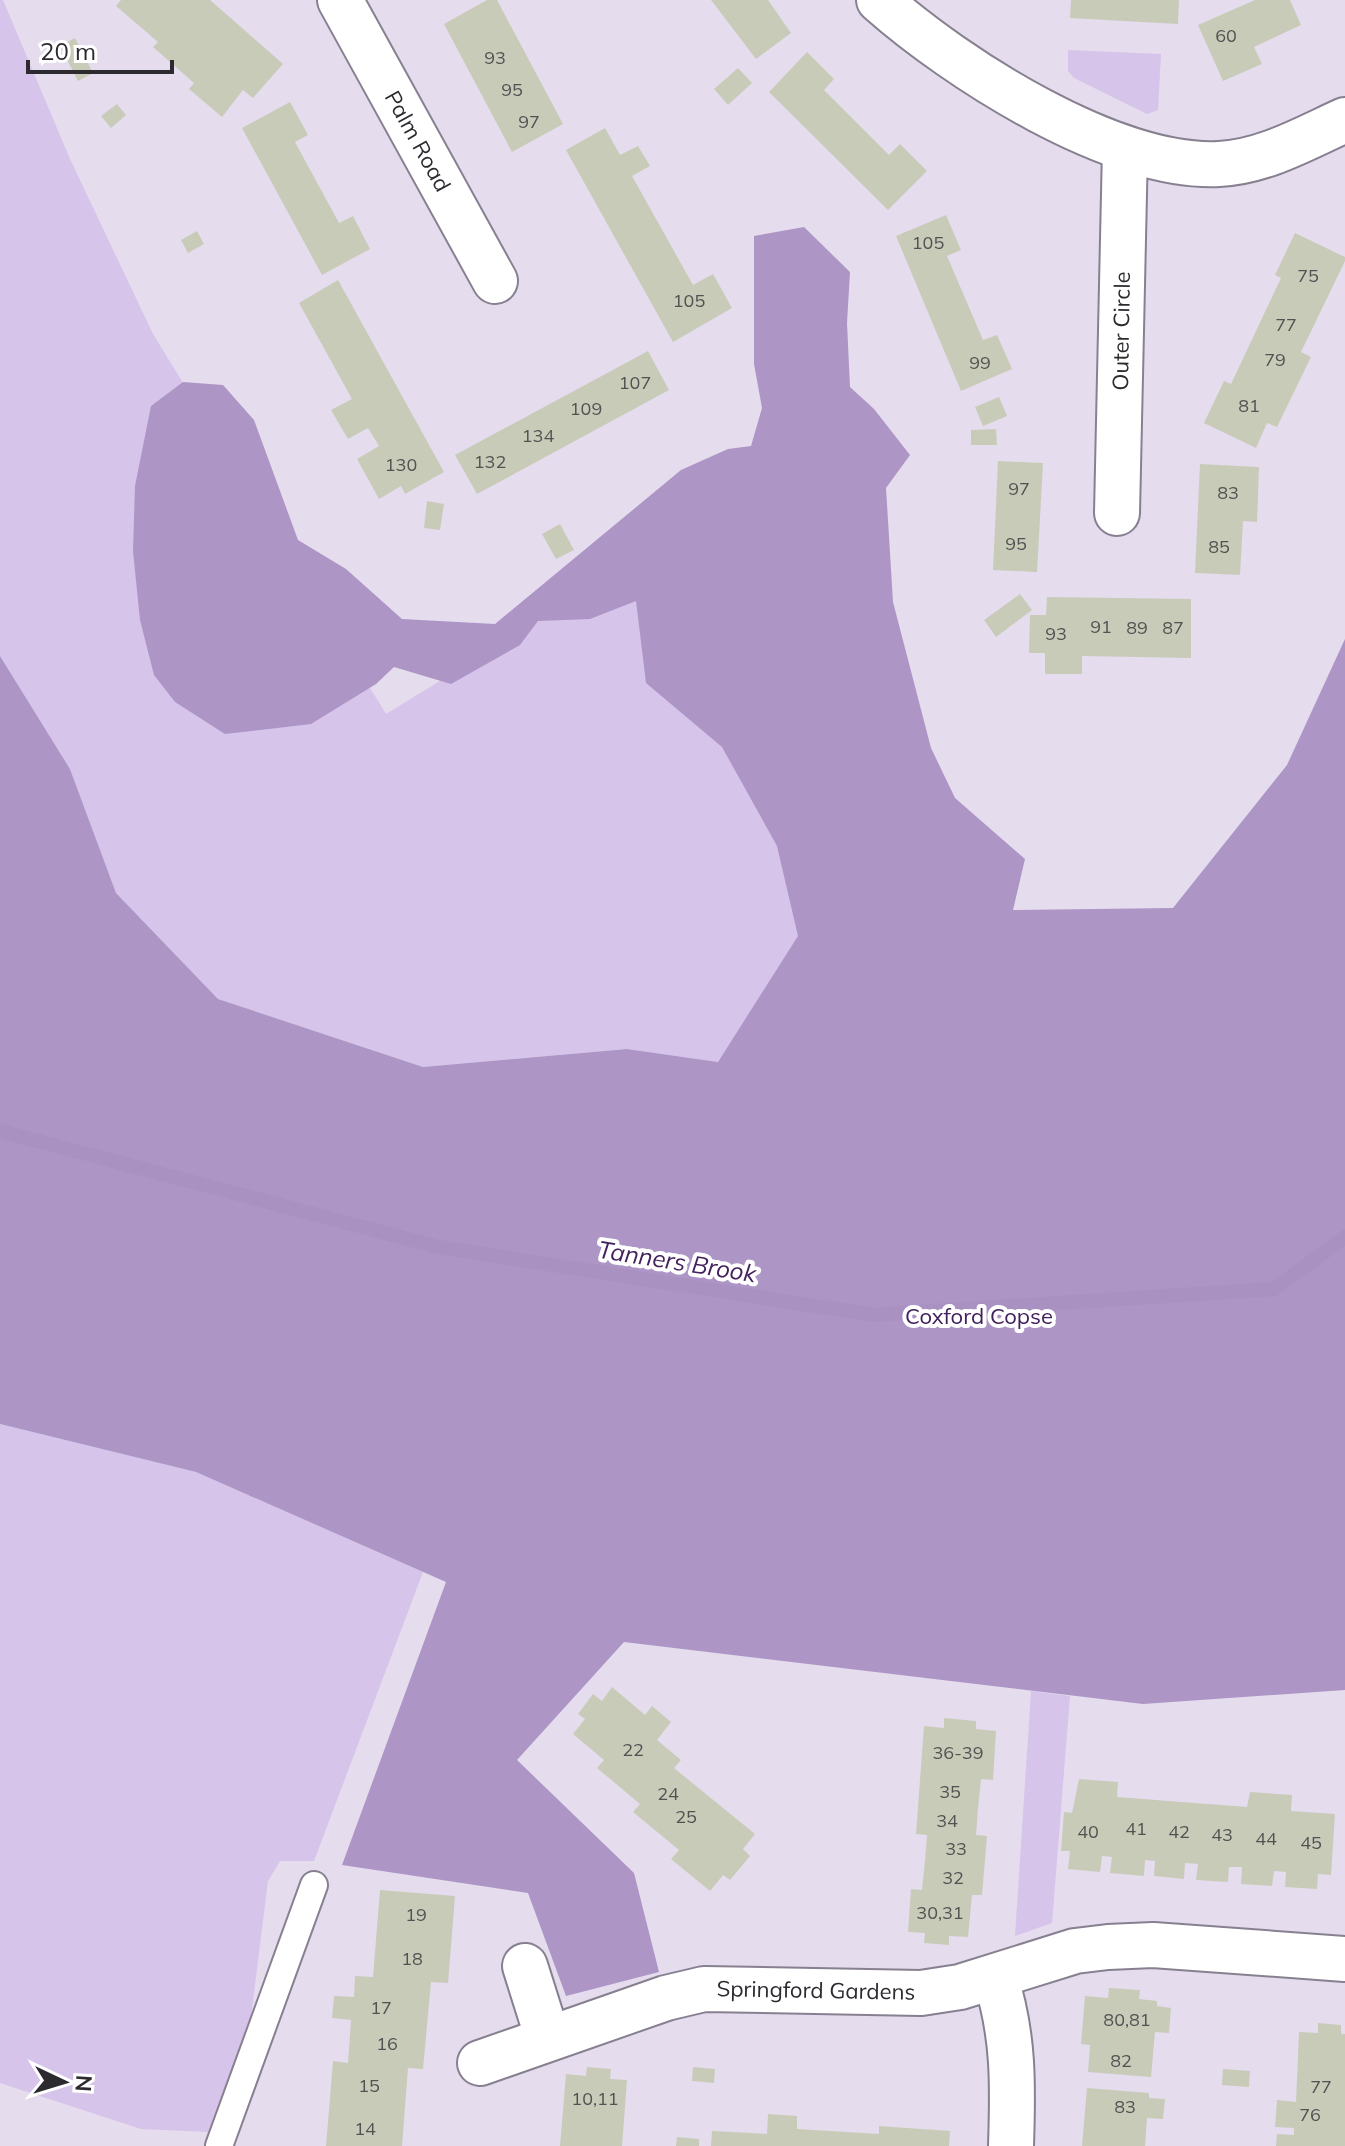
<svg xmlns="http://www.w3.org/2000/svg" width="1345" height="2146" font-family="Mulish,sans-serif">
	<rect width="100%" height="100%" fill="#e5dcee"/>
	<!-- green -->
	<path fill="#d6c4ea" d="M0,0h3l67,159 83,175 233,380 317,-194 169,307 -154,235 -91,-13 -204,18 -205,-68 -102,-106 -46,-124 -70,-113z
		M1068,50l93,4 -3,56 -11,4 -73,-36 -6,-7z
		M0,1424l196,48 227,100 -109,289h-34l-12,20 -17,136 -43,115 -67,-3 -141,-46z
		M1031,1691l39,5 -18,227 -37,13z"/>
	<!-- forest -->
	<path fill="#ad95c6" d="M804,227l46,45 -3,51 3,64 24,22 36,46 -24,33 7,114 38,146 24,50 70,61 -12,51 160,-2 114,-143 58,-126v1051l-202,14 -519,-62 -107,118 117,113 25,99 -93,24 -38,-103 -186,-28 104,-283 -250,-110 -196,-48v-768l70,113 46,124 102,106 205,68 204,-18 91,13 80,-126 -21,-90 -55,-99 -76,-64 -10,-82 -46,18 -52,2 -18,24 -69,39 -57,-17 -18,17 -65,40 -86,10 -50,-32 -21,-27 -14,-55 -7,-69 2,-65 16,-80 32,-24 40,3 31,35 44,120 48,29 56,50 93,5 186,-154 47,-21 23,-3 11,-38 -8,-44v-128z"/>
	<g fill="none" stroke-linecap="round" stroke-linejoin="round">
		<!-- stream -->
		<path stroke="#a991c1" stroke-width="14" d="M0,1131l438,116 435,68 401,-26 71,-52"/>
	</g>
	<!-- building -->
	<path fill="#c9cbb9" d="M121,0h89l73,64 -30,34 -10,-8 -21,27 -33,-28 5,-6 -41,-36 5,-5 -42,-36z
		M487,0h10l66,124 -51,28 -68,-128z
		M711,0h57l23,33 -35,26z
		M1071,0h108l-1,24 -108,-6z
		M1255,0h35l11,25 -47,22 8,17 -39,17 -25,-56z
		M75,38l18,35 -15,8 -18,-35z
		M807,52l27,27 -10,11 65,65 11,-11 27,27 -39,39 -119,-118z
		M738,68l14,15 -24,22 -14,-16z
		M290,102l18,33 -13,7 44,81 14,-7 17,33 -48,26 -80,-147z
		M117,104l9,11 -15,13 -10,-12z
		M605,128l15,27 18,-9 12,20 -18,10 61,109 20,-11 19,34 -59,34 -107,-192z
		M946,215l15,35 -14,6 36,84 14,-5 15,34 -51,22 -65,-155z
		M197,231l7,13 -16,9 -7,-13z
		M1295,233l50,24v4l-44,91 10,5 -34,70 -10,-4 -11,25 -52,-25 20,-42 7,3 50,-106 -6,-3z
		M338,280l106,192 -39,22 -4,-8 -22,13 -22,-40 22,-13 -11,-18 -20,11 -17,-29 21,-11 -53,-96z
		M648,351l21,39 -192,104 -22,-39z
		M999,397l8,19 -24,10 -8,-19z
		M996,429l1,16h-26v-15z
		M998,461l45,2 -6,109 -44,-2z
		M1200,464l59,3 -2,55 -14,-1 -3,54 -45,-2z
		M427,501l17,3 -4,26 -16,-2z
		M560,524l14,26 -18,9 -14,-25z
		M1020,594l12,16 -36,27 -12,-17z
		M1047,597l144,2v59l-109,-2v18h-37v-21h-16l1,-38h16z
		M612,1687l33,28 7,-9 19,16 -14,18 24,20 -7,8 81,66 -12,15 7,7 -20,24 -7,-5 -13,16 -39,-32 8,-9 -46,-38 7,-8 -43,-36 7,-8 -31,-26 12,-15 -7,-5 15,-20 9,7z
		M944,1718l32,3v8l20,2 -3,49 -12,-1 -3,30 -2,26 11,1 -5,59h-10l-4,42 -19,-1v9l-25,-2 1,-10 -17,-1 3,-43 11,1 3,-29 2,-26 -11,-1 8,-108 20,2z
		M1079,1779l39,3 -1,15 130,10 3,-15 42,3 -1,16 44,3 -4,61 -13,-1 -1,15 -32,-2 1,-15 -12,-1 -2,15 -31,-2 1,-17h-13l-1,15 -32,-2 2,-16 -13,-1 -1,16 -30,-3 1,-15 -10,-1 -1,16 -34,-3 2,-16 -10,-1 -2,16 -32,-3 2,-18h-9l3,-39 8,1z
		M380,1890l75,6 -7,87 -17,-1 -8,87 -15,-1 -6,78h-76l7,-85 15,2 3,-43 -19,-2 2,-22 20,1 1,-21 18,1z
		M1109,1988l31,2 -1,9 18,2v5l14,2 -2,25 -14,-1 -4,45 -63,-5 2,-27 -9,-1 4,-48 23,2z
		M1318,2023l23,2v9h4v112h-69l1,-12 17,1v-7l-19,-1 2,-27 19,2 3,-70 19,1z
		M587,2067l24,2 -1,10 17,1 -5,66h-62l6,-72 20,2z
		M693,2067l22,2 -1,14 -22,-2z
		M1223,2069l27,2 -1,16 -27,-2z
		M1087,2088l62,5v5l16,1 -2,20 -16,-1 -2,28h-63z
		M768,2114l29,2v13l82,5v-8l71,5 -1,15h-238l1,-15 55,3z
		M677,2137l22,2v7h-23z"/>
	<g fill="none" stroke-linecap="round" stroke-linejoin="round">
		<defs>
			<path id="lane" d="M219,2146l95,-261"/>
			<path id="street" d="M340,0l155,281
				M879,0c78,69 234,169 340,164 45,-2 86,-26 126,-44
				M1117,513l8,-365
				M525,1966l23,73
				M995,1977c19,57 18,109 16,169
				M480,2063l186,-65 38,-9 217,4 39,-6 115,-36 33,-4 45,-2 192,14"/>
		</defs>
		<!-- lane casing -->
		<use href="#lane" stroke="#878090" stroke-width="30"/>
		<!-- street casing -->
		<use href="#street" stroke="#878090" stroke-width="48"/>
		<!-- lane -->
		<use href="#lane" stroke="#fff" stroke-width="26"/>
		<!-- street -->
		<use href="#street" stroke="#fff" stroke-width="44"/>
	</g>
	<g text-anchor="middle" stroke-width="8" stroke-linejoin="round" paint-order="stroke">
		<!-- number labels -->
		<g font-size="18" fill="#535252">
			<text x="1226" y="42">60</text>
			<text x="495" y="64">93</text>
			<text x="512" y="96">95</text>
			<text x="529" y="128">97</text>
			<text x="928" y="249">105</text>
			<text x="1308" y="282">75</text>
			<text x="689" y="307">105</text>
			<text x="1286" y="331">77</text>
			<text x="1275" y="366">79</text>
			<text x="980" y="369">99</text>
			<text x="635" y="389">107</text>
			<text x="1249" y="412">81</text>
			<text x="586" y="415">109</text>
			<text x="538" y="442">134</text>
			<text x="490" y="468">132</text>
			<text x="401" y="471">130</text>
			<text x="1019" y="495">97</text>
			<text x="1228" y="499">83</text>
			<text x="1016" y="550">95</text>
			<text x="1219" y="553">85</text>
			<text x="1101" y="633">91</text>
			<text x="1137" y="634">89</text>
			<text x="1173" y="634">87</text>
			<text x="1056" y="640">93</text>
			<text x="633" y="1756">22</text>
			<text x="958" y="1759">36-39</text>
			<text x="950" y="1798">35</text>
			<text x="668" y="1800">24</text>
			<text x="686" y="1823">25</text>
			<text x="947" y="1827">34</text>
			<text x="1136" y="1835">41</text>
			<text x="1088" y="1838">40</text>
			<text x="1179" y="1838">42</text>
			<text x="1222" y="1841">43</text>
			<text x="1266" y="1845">44</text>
			<text x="1311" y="1849">45</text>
			<text x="956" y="1855">33</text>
			<text x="953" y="1884">32</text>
			<text x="940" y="1919">30,31</text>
			<text x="416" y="1921">19</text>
			<text x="412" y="1965">18</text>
			<text x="381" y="2014">17</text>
			<text x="1127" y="2026">80,81</text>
			<text x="387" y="2050">16</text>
			<text x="1121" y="2067">82</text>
			<text x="369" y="2092">15</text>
			<text x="1321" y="2093">77</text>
			<text x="595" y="2105">10,11</text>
			<text x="1125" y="2113">83</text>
			<text x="1310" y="2121">76</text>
			<text x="365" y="2135">14</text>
		</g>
		<!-- street labels -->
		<g font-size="22" fill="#2c292f" stroke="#fff">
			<text transform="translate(418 141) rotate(61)" y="8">Palm Road</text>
			<text transform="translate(1121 331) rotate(-89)" y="8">Outer Circle</text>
			<text transform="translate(816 1990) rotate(1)" y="8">Springford Gardens</text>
		</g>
		<!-- park labels -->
		<g font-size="22" fill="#41215c" stroke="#fff">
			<text x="979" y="1324">Coxford Copse</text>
		</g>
		<!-- water labels -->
		<g font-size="24" font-style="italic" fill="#42215c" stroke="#fff">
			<text transform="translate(677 1262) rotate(9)" y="8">Tanners Brook</text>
		</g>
	</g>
	<!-- north arrow -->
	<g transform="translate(64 2082) rotate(94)" stroke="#ffffff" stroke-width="6" paint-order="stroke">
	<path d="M0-6L14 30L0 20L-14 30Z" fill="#2c292f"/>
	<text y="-12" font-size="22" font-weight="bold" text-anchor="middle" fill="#2c292f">N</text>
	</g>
	<!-- scale -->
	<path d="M28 60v12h144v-12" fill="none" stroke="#2c292f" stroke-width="4"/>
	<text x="40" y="60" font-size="24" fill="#2c292f" stroke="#ffffff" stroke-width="6" paint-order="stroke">20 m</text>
</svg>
